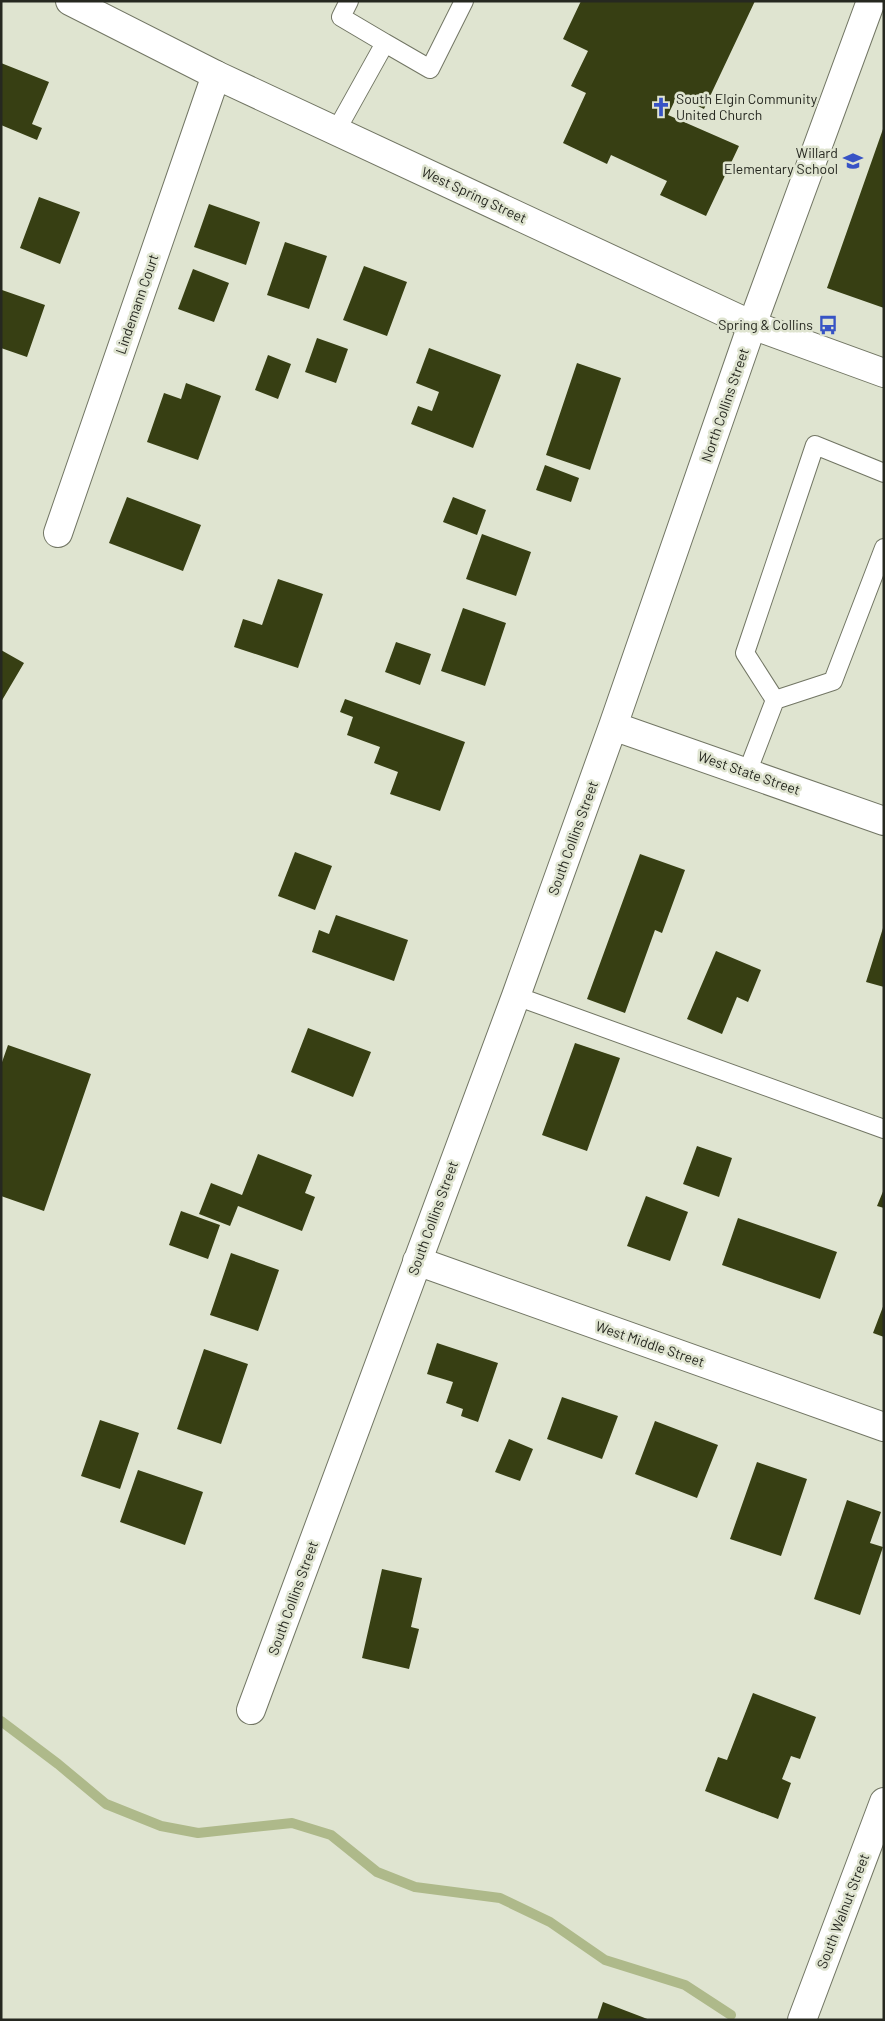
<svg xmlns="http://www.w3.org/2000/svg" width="885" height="2021" font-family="Barlow,sans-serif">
	<rect width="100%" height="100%" fill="#dfe4d0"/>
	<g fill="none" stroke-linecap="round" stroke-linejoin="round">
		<!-- stream -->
		<path stroke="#aeb98a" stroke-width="10" d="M1,1721l57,43 48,40 55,22 37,7 94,-10 39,12 46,37 38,15 85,11 50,24 55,38 80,25 46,30"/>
	</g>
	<!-- building -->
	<path fill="#373f13" d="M581,1h174l-51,108 -27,-13 -9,19 71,31 -33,70 -46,-21 7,-14 -56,-26 -4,9 -44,-21 23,-50 -15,-7 17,-35 -25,-12z
		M1,63l48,19 -17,42 10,4 -5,12 -36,-15z
		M883,129h1v179l-57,-20z
		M39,197l41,15 -20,52 -40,-16z
		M209,204l51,18 -14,43 -52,-18z
		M285,242l42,14 -18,53 -42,-14z
		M364,266l43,16 -20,54 -44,-16z
		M193,269l36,14 -15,39 -36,-13z
		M2,290l43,15 -18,52 -26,-9z
		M317,338l31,11 -12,34 -31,-11z
		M429,348l72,27 -28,73 -62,-24 7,-18 14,5 7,-19 -23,-9z
		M268,355l23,9 -13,35 -23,-9z
		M577,363l44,15 -31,92 -44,-15z
		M186,383l35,13 -23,64 -51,-18 17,-49 17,6z
		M545,465l34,13 -8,24 -35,-12z
		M127,497l74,28 -18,46 -74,-28z
		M453,497l33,13 -9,25 -34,-13z
		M482,534l49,18 -15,44 -50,-17z
		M278,579l45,15 -25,74 -64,-21 9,-28 19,6z
		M463,608l43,15 -21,63 -44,-15z
		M396,642l35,12 -11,31 -35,-13z
		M1,650l23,13 -23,39z
		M345,699l120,43 -25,69 -50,-17 8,-22 -24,-9 6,-16 -33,-12 6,-18 -13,-5z
		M295,852l37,14 -17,44 -37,-14z
		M640,854l45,16 -23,63 -7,-3 -30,83 -38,-14z
		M336,915l72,25 -14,41 -82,-29 7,-22 10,4z
		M883,928h1v59l-18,-5z
		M716,951l45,19 -13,32 -11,-5 -15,37 -35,-15z
		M308,1028l63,24 -18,45 -62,-25z
		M575,1043l45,15 -33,93 -45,-16z
		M8,1045l83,29 -47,137 -43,-15v-131z
		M697,1146l35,12 -13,39 -36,-13z
		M258,1154l54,21 -7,18 10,4 -13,34 -64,-25 -8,20 -31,-12 12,-31 31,12z
		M884,1189v19l-7,-2z
		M646,1196l42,16 -18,49 -43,-15z
		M181,1211l39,14 -12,34 -39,-14z
		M738,1218l99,34 -17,47 -98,-34z
		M231,1253l48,17 -21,61 -48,-16z
		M884,1304v33l-11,-4z
		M437,1343l61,20 -20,59 -17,-6 2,-7 -17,-6 7,-21 -26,-8z
		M204,1349l44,15 -27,80 -44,-15z
		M562,1397l56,19 -16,43 -55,-20z
		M100,1420l39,13 -19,56 -39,-13z
		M655,1421l63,24 -21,53 -62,-24z
		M509,1439l24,10 -13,32 -25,-9z
		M757,1462l50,17 -26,77 -51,-17z
		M138,1470l65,22 -18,53 -65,-23z
		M847,1500l34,12 -11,31 13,4 -23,68 -46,-16z
		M382,1569l40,9 -11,49 8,2 -10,40 -47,-11z
		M753,1693l63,24 -16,42 -9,-3 -9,23 9,4 -13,36 -73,-28 13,-34 9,3z
		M603,2002l47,18h-53z"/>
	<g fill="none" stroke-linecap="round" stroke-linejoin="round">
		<defs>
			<path id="lane" d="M385,43l45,26 34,-68
				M336,131l49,-88 -44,-26 8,-16
				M775,700l-30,-47 70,-208 69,28
				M775,700l58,-19 51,-133
				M747,773l28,-73
				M516,996l368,133"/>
			<path id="street" d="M58,533l158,-458
				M613,726l271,95
				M417,1261l467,166
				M251,1710l265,-714 97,-270 139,-401 119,-324
				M802,2020l82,-218"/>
			<path id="secondary" d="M70,1l146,74 536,250 132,48"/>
		</defs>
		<!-- lane casing -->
		<use href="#lane" stroke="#727664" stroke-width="20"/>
		<!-- street casing -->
		<use href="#street" stroke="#727664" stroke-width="30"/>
		<!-- secondary casing -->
		<use href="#secondary" stroke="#727664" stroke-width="30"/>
		<!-- lane -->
		<use href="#lane" stroke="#fff" stroke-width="18"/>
		<!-- street -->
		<use href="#street" stroke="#fff" stroke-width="28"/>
		<!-- secondary -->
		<use href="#secondary" stroke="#fff" stroke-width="28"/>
	</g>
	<!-- icons -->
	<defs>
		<symbol id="church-bare" viewBox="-9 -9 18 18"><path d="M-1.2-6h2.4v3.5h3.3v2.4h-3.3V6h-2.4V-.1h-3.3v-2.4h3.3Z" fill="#3753c5" stroke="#dfe4d0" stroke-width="2.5" paint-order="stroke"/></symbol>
		<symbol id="school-bare" viewBox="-9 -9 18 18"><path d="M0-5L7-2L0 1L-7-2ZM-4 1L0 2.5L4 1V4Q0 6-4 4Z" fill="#3753c5" stroke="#dfe4d0" stroke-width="2.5" paint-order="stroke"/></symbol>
		<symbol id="bus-bare" viewBox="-9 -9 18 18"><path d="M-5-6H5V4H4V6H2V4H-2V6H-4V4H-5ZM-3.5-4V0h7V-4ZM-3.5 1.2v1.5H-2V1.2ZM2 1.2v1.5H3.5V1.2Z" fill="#3753c5" stroke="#dfe4d0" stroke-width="2.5" paint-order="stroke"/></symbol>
	</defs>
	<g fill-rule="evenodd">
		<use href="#church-bare" x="647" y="93" width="28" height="28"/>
		<use href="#school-bare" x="839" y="147" width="28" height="28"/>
		<use href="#bus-bare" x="814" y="311" width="28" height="28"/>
	</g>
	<g text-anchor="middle" stroke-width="5" stroke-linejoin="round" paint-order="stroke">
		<!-- poi labels -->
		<g font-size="14" fill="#262820" stroke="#dfe4d0" text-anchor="end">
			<text x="676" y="104" text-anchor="start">South Elgin Community<tspan x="676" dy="16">United Church</tspan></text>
			<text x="838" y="158">Willard<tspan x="838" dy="16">Elementary School</tspan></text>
			<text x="813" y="330">Spring &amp; Collins</text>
		</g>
		<!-- street labels -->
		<g font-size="14" fill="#262820" stroke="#dfe4d0">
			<text transform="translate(474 195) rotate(25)" y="5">West Spring Street</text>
			<text transform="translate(137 304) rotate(-71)" y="5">Lindemann Court</text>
			<text transform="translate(725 405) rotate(-71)" y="5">North Collins Street</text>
			<text transform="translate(749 773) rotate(19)" y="5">West State Street</text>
			<text transform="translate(573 838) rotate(-70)" y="5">South Collins Street</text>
			<text transform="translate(433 1218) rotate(-70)" y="5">South Collins Street</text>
			<text transform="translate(650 1344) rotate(19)" y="5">West Middle Street</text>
			<text transform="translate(293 1598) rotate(-70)" y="5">South Collins Street</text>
			<text transform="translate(843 1911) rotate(-69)" y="5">South Walnut Street</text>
		</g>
	</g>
	<!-- border -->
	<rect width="885" height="2021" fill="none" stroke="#262820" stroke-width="5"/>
</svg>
